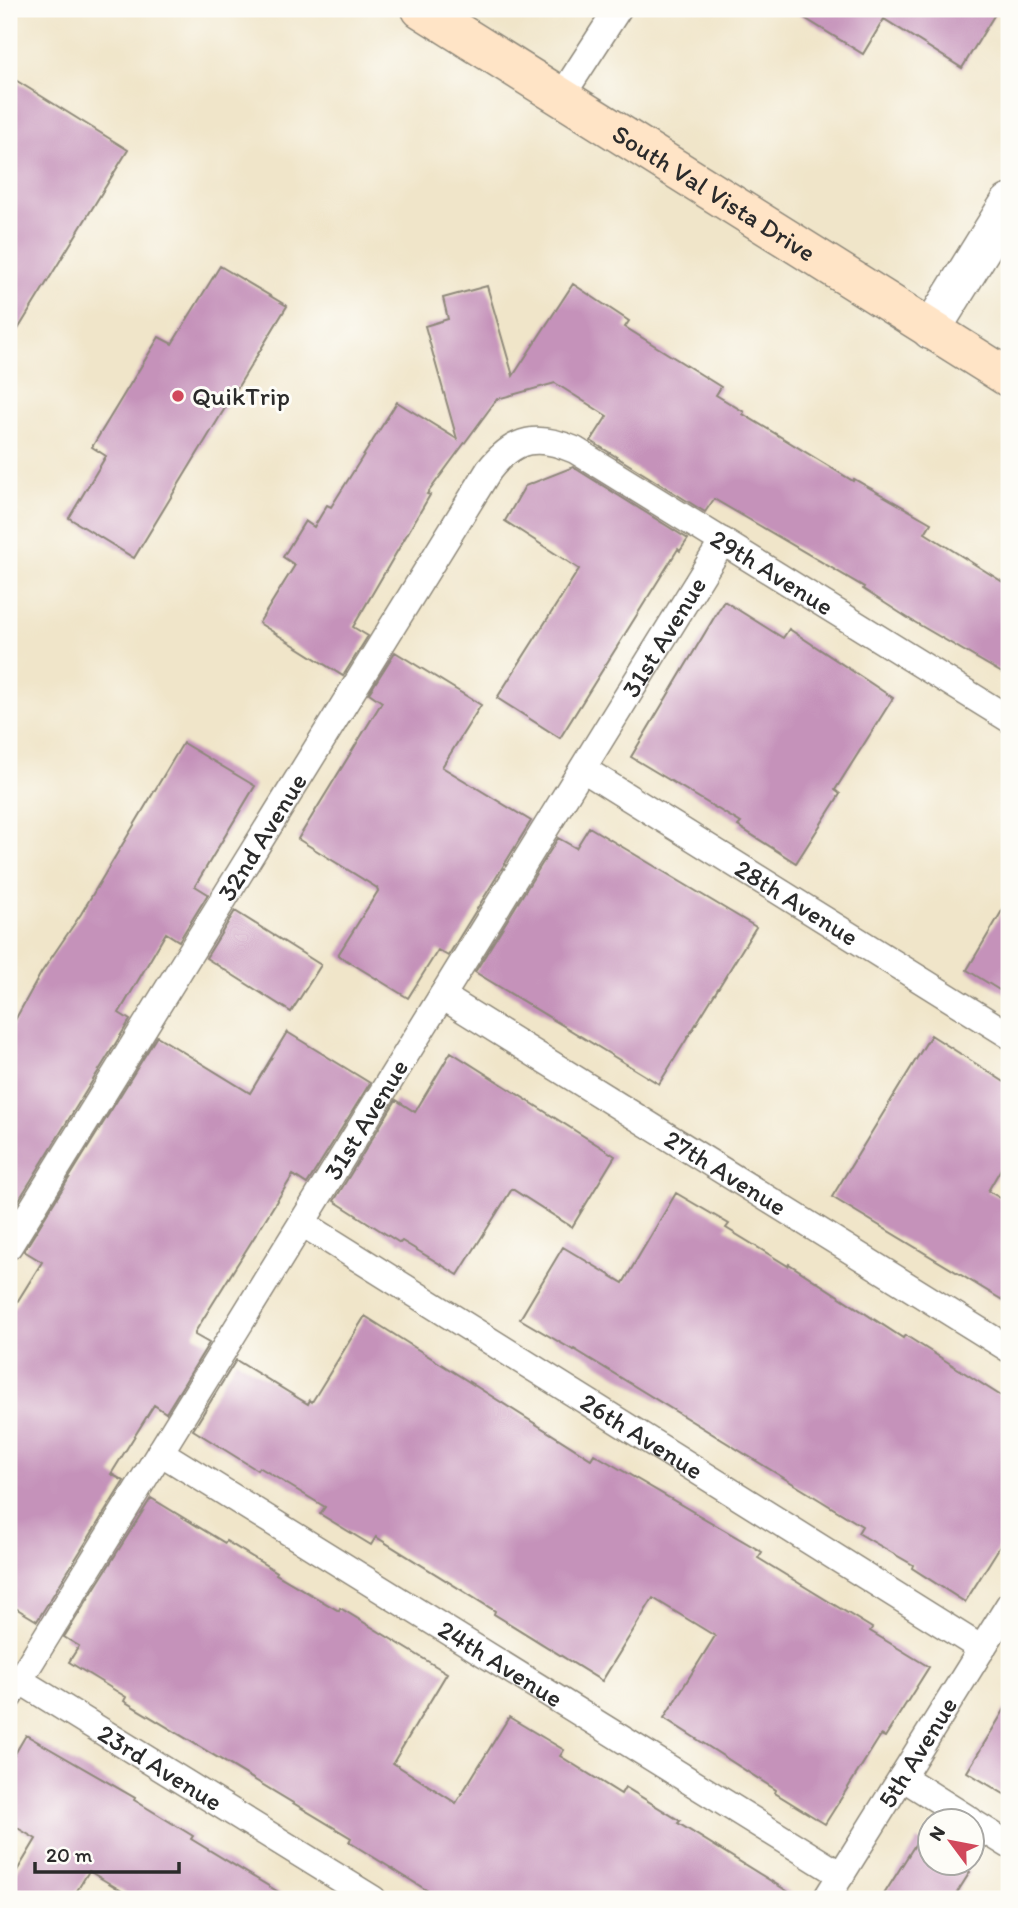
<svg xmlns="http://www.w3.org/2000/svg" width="1018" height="1908" font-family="Itim,sans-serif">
	<rect width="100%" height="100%" fill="#fdfcf7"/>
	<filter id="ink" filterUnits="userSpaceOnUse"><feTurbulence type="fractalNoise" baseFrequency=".0143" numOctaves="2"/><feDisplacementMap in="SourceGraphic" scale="14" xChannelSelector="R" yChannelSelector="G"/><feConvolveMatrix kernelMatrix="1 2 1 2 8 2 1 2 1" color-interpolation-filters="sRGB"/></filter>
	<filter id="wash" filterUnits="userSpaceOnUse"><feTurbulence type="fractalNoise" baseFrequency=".00686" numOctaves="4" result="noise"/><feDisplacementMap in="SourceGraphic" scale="28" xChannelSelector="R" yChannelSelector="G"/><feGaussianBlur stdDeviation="1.57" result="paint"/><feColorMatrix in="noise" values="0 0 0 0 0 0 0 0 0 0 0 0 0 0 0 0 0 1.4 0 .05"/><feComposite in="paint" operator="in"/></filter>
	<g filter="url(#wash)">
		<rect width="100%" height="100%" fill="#f0e5c9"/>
		<g id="blocks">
			<!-- building -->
			<path fill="#c592ba" d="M790,9h208l-36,59 -78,-49 -21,35z
				M9,76l119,74 -119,194z
				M220,266l67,40 -153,252 -65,-40 37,-62 -14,-9 67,-110 13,7z
				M573,284l56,37 -4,6 96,60 -5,8 28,17 -1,2 110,67 1,-2 77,44 -6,10 84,53v91l-98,-57 -48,-31 1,-2 -114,-67 -36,-21 -9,13 -114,-71 16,-25 -52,-33 -58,16 -70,95 3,1 -77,132 15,9 -25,40 -84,-53 36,-58 -12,-8 22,-36 9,6 13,-22 4,2 66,-105 60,37 -32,-113 23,-7 -5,-21 44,-12 26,90z
				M573,467l115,72 -8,12 -2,-2 -118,189 -63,-40 82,-129 -74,-48 20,-35z
				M724,601l59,37 6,-9 104,69 -58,92 5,4 -44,69 -58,-37 3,-3 -110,-66z
				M395,652l86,53 -39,62 89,54 -83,135 -10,-6 -30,48 -70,-43 40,-64 -1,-3 -79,-49 84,-137 -13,-9z
				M183,743l72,43 -60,100 13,8 -29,47 -13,-8 -47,80 11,7 -121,196v-185l32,-58 40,-59z
				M589,827l167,100 -97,157 -184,-112 83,-134 18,10z
				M1009,899v97l-42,-26z
				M235,911l86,54 -30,47 -85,-54z
				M287,1032l83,51 -63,101 -14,-9 -98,157v3l14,8 -43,70 -12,-8 -43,69 13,7 -87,140 -28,-17v-289l33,-53 -18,-11 133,-215 93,57z
				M931,1035l78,50v70l-21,36 21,12v101l-177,-107z
				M451,1052l164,104 -43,71 -60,-38 -54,86 -56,-34 -2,2 -66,-42 62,-101 19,12z
				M676,1193l53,31 -3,4 62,38 1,-2 114,74 2,-3 104,66v131l-44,70 -53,-34 1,-3 -55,-32 4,-7 -288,-177 -1,1 -53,-31 43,-72 60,36z
				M365,1316l226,143 3,-5 168,98 -4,6 114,70 -2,3 59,36 -44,70 -4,-2 -56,89 -50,-31 1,-3 -112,-72 51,-82 -62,-38 -51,83 -108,-67 1,-3 -119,-74 -5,8 -51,-31 5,-7 -66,-40 -2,3 -64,-40 43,-70 72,44 2,-4 2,2z
				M151,1498l74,45 1,-2 51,31 -1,2 63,37 1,-3 107,65 -54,90 63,40 53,-86 55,33 -4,6 61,38 4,-7 55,34 -2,2 122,76h-359l-92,-57 2,-4 -227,-137 2,-4 -57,-35 10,-16 -15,-9z
				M1009,1702v95l-42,-25z
				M26,1735l109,63 -1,2 59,36 -2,3 99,60h-155l-46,-28 -17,28h-63v-15l27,-45 -27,-16v-59z
				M918,1840l12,8v15h24l16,9 -17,27h-72z"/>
		</g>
	</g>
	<g filter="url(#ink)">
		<use href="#blocks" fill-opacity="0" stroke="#8e887a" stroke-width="2"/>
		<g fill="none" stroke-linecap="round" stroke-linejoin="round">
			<defs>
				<g id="service">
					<path d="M561,97l57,-88"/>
					<path id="s1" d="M583,769l426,266"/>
					<path id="s2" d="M442,996l567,353"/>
					<path id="s3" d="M302,1223l680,426"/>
					<path id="s4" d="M9,1246l480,-776c26,-33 49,-36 86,-20l434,269"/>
					<path id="s5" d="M160,1452l681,423"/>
					<path id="s6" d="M19,1680l354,219"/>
					<path id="s7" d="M9,1697l714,-1156"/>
					<path d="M902,1777l68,43"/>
					<path d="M972,1822l37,23"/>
					<path id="s8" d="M826,1899l183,-294"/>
				</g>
				<path id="minor" d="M931,330l78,-126"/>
				<g id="secondary">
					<path id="s9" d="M421,9l588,369"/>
				</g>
			</defs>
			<!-- service casing -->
			<use href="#service" stroke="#8e887a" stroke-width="29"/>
			<!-- minor casing -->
			<use href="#minor" stroke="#8e887a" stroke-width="41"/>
			<!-- secondary casing -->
			<use href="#secondary" stroke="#8e887a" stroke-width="41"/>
			<!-- service -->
			<use href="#service" stroke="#fff" stroke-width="26"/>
			<!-- minor -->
			<use href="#minor" stroke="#fff" stroke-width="38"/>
			<!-- secondary -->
			<use href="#secondary" stroke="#ffe4c6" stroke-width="38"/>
		</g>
	</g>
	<!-- markers -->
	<circle fill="#d1495b" stroke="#fdfcf7" stroke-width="2.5" cx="178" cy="396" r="7"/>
	<g text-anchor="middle" stroke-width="6" stroke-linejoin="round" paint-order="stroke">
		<!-- street labels -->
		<g font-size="26" fill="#2b2b2b" stroke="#fdfcf7">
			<text dy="9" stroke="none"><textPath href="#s9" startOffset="346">South Val Vista Drive</textPath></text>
			<text dy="9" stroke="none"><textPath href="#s4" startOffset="1242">29th Avenue</textPath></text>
			<text dy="9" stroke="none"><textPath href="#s7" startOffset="1246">31st Avenue</textPath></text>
			<text dy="9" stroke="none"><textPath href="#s4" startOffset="481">32nd Avenue</textPath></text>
			<text dy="9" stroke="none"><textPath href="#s1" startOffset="252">28th Avenue</textPath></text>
			<text dy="9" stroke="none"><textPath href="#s7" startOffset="679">31st Avenue</textPath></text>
			<text dy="9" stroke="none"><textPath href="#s2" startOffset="334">27th Avenue</textPath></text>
			<text dy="9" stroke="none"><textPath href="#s3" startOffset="401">26th Avenue</textPath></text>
			<text dy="9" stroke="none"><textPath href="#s5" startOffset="401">24th Avenue</textPath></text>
			<text dy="9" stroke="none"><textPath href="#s8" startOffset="173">5th Avenue</textPath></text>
			<text dy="9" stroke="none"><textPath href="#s6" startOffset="166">23rd Avenue</textPath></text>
		</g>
		<!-- poi labels -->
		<g font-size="26" fill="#2b2b2b" stroke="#fdfcf7" text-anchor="start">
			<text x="192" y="405">QuikTrip</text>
		</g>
	</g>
	<!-- margin -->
	<rect width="1018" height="1908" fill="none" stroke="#fdfcf7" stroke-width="35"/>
	<!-- north arrow -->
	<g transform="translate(951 1842) rotate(302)"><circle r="33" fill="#fdfcf7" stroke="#a9a8a5" stroke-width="2"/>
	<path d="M0-5L12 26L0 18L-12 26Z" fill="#d1495b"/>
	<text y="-10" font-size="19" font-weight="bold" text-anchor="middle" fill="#2b2b2b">N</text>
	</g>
	<!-- scale -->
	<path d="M35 1862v10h144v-10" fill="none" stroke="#2b2b2b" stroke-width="3.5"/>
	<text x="46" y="1862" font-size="21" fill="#2b2b2b" stroke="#fdfcf7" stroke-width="5" paint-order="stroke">20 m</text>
</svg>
